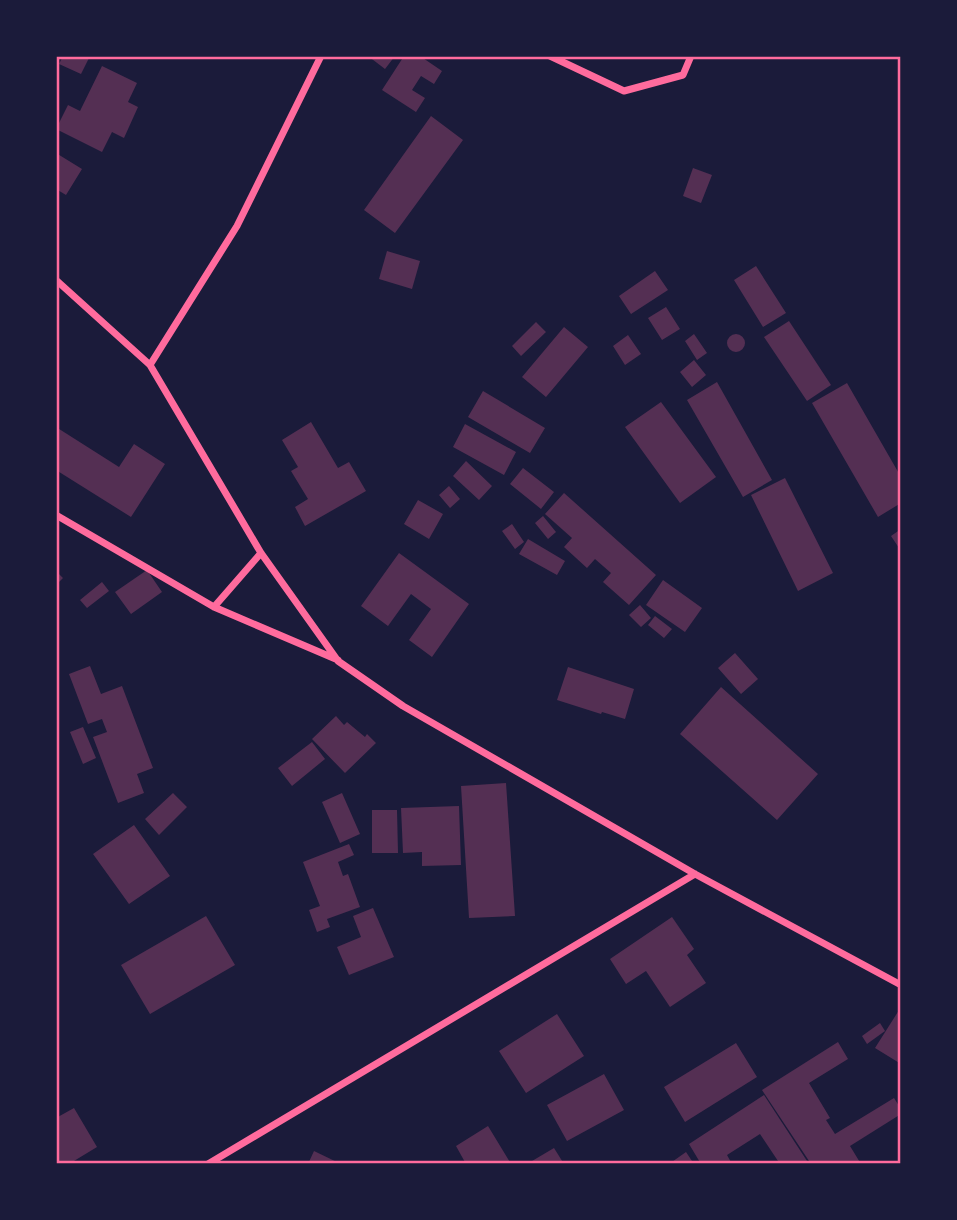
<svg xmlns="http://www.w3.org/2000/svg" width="957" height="1220" font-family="'Noto Sans',sans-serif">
	<rect width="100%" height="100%" fill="#1b1b3a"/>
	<!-- building -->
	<path fill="#542f53" d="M63,56h27l-9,18 -22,-10z
		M368,56h27l-10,13z
		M404,56h16l22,15 -8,13 -13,-8 -9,14 13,8 -9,14 -34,-22z
		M102,66l35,17 -9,19 10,5 -14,31 -12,-6 -10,20 -46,-23 12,-24 12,6z
		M431,116l32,24 -68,93 -31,-23z
		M56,153l26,16 -16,26 -10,-6z
		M693,168l19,7 -11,28 -18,-7z
		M387,251l33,10 -8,28 -33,-10z
		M756,266l30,47 -23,14 -29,-47z
		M655,271l13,19 -37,24 -12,-18z
		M666,307l14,22 -18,11 -14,-22z
		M789,321l42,64 -24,16 -43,-64z
		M536,322l10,10 -25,24 -9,-10z
		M564,327l24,20 -42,50 -24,-20z
		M727 343a9 9 0 1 1 18 0a9 9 0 1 1-18 0Z
		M694,334l13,19 -10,7 -12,-19z
		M628,335l13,19 -16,11 -12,-19z
		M694,360l12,15 -14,12 -12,-15z
		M717,382l55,98 -29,17 -56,-97z
		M847,383l54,94v26l-23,14 -66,-114z
		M483,391l62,37 -15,25 -62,-36z
		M661,402l55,75 -36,26 -55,-76z
		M311,422l27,46 11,-6 17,29 -61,35 -10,-19 13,-8 -17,-28 7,-4 -16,-27z
		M465,424l51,28 -12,23 -51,-28z
		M56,427l63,40 15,-23 31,20 -34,53 -75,-47z
		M466,461l26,25 -13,14 -26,-24z
		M523,468l31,24 -13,17 -31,-25z
		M785,478l48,95 -35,18 -47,-96z
		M449,486l11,13 -10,9 -11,-13z
		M564,493l92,82 -27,30 -26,-23 8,-9 -16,-14 -8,9 -23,-21 8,-9 -27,-24z
		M418,500l25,14 -14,25 -25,-15z
		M543,516l13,16 -8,7 -13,-16z
		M512,524l12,18 -9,7 -13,-18z
		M901,529v22l-10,-15z
		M528,539l37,22 -8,14 -38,-21z
		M399,553l70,51 -37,53 -23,-17 22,-31 -20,-15 -23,32 -27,-20z
		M147,570l15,22 -31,22 -16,-22z
		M56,571l7,7 -7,7z
		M663,580l39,28 -17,24 -39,-27z
		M102,582l7,9 -22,17 -7,-8z
		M640,605l11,13 -10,9 -12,-12z
		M655,616l17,13 -8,9 -16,-13z
		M735,653l23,26 -17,15 -23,-26z
		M90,666l11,28 21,-8 31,82 -16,6 7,19 -26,10 -25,-66 14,-5 -5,-13 -14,5 -19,-50z
		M568,667l66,22 -9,30 -23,-7 -1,2 -44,-14z
		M721,687l97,87 -41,46 -97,-86z
		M336,716l8,9 3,-3 18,15 2,-3 9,9 -31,30 -33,-34z
		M83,727l13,31 -13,6 -13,-32z
		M312,742l13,17 -33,27 -14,-18z
		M506,783l9,133 -46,2 -8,-132z
		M173,793l14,14 -28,28 -14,-16z
		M342,793l18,41 -20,9 -18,-41z
		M459,806l2,59 -39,1v-14l-19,1 -2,-45z
		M372,810h25l1,43h-26z
		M134,825l36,51 -41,28 -36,-50z
		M349,844l5,11 -16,7 5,14 5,-2 12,33 -33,12 3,8 -13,5 -8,-22 11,-4 -17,-44z
		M373,908l21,49 -45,18 -12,-28 24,-10 -8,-21z
		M206,916l29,49 -85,49 -29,-49z
		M672,917l22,32 -7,6 19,28 -36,24 -24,-36 -20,13 -16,-25z
		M901,1007v57l-26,-16z
		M557,1014l27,42 -58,37 -27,-42z
		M880,1023l5,8 -18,13 -5,-8z
		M838,1042l10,17 -39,24 21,35 -4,2 9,14 59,-36 7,11v5l-51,32 11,18h-50l-49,-74z
		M736,1043l21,34 -72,45 -21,-35z
		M604,1074l20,36 -57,31 -20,-36z
		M764,1095l45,69h-29l-20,-30 -33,21 5,9h-31l-12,-20z
		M74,1108l23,39 -28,17h-13v-46z
		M488,1126l23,38h-45l-10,-18z
		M554,1148l10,16h-37z
		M314,1151l27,13h-33z
		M686,1152l8,12h-25z"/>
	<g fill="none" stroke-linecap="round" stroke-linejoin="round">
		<!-- minor -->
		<path stroke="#ff6b9d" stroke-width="7" d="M550,56l74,35 59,-16 8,-19
			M56,280l94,85 111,188 77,108 65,45 292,168 206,111
			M150,365l87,-139 84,-170
			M56,515l158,92 124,53
			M214,607l47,-54
			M208,1164l487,-290"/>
	</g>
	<!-- border -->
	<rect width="957" height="1220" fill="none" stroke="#1b1b3a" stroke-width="116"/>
	<rect x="58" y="58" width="841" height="1104" fill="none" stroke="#ff6b9d" stroke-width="2.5"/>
</svg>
